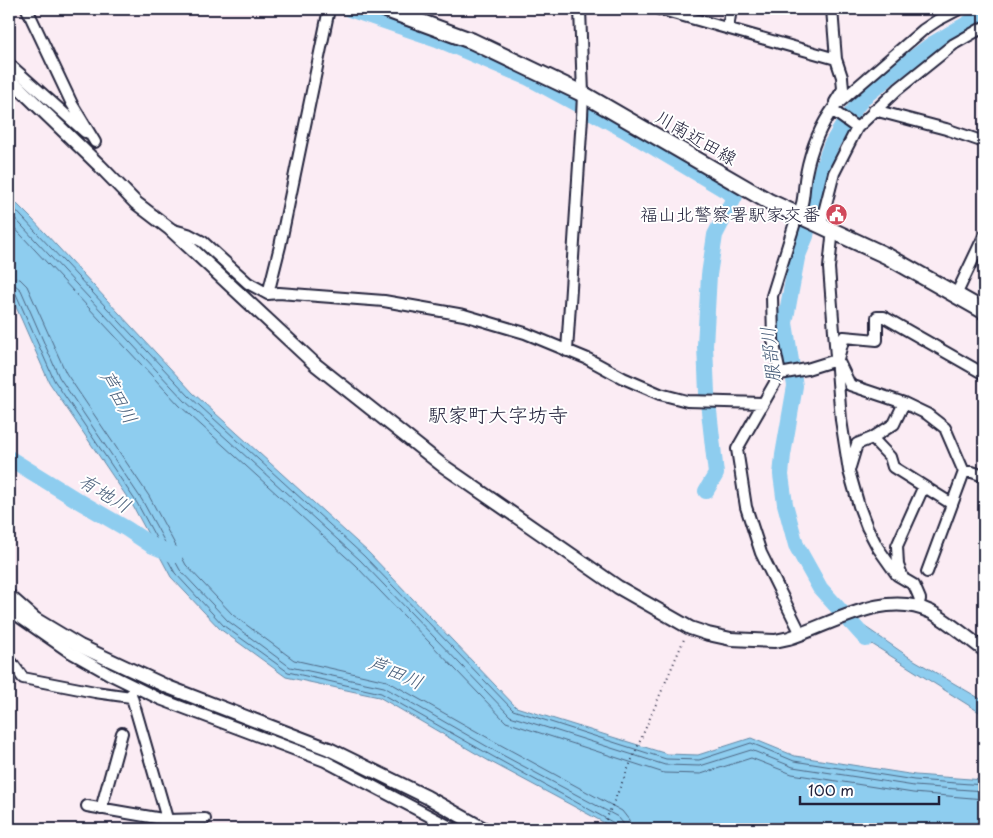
<svg xmlns="http://www.w3.org/2000/svg" width="993" height="838" font-family="'Playpen Sans','Klee One',sans-serif">
	<rect width="100%" height="100%" fill="#fbecf4"/>
	<filter id="ink" filterUnits="userSpaceOnUse"><feTurbulence type="fractalNoise" baseFrequency=".02" numOctaves="2"/><feDisplacementMap in="SourceGraphic" scale="10" xChannelSelector="R" yChannelSelector="G"/><feConvolveMatrix kernelMatrix="1 2 1 2 8 2 1 2 1" color-interpolation-filters="sRGB"/></filter>
	<g filter="url(#ink)">
		<!-- water -->
		<path fill="#8ecdef" stroke="#6389a7" d="M9,196l23,23 161,174 175,159 148,155 151,47 31,1 53,-17 44,18 120,19 69,5v49h-368l-127,-68 -110,-64 -93,-20 -66,-48 -49,-52 -38,-71 -84,-124 -40,-91z
			M858,622l51,35 75,44v14l-139,-88z"/>
		<g fill="none" stroke-linecap="round" stroke-linejoin="round">
			<!-- shore -->
			<path stroke="#4d6683" stroke-width="1" d="M9,203l180,193 175,160 149,154 153,49 33,1 52,-17 43,18 120,19 70,5
				M9,212l176,189 175,159 150,156 155,49 35,1 51,-16 42,17 121,19 70,5
				M9,222l171,184 175,159 151,157 158,51 37,1 50,-16 41,16 121,19 71,6
				M9,277l11,2 7,7 39,87 83,123 37,69 47,50 61,45 93,21 112,63 123,67 7,9 2,9
				M9,284l6,1 6,5 38,87 83,123 38,70 48,51 62,46 94,20 111,64 123,66 5,6 1,6
				M9,291h4l3,3 38,86 83,123 38,70 49,53 64,46 93,21 111,63 122,67 3,6"/>
			<!-- river -->
			<path stroke="#8ecdef" stroke-width="16" d="M349,9l88,30 92,39 94,51 112,67 -20,39 -6,40 -4,70 2,48 9,81 -10,17
				M9,458l68,42 50,29 24,16 24,10
				M866,639l-46,-51 -24,-43 -11,-41 -4,-29 2,-20 12,-69 -10,-63 12,-65 9,-22 7,-36 11,-36 7,-19 15,-25 18,-23 31,-25 36,-27 53,-31"/>
			<defs>
				<path id="minor" d="M27,9l45,95 23,38
					M659,9l177,50
					M832,9l4,50 6,18 1,12 -8,13
					M728,28l3,-19
					M9,64l76,68
					M832,110l25,18
					M874,110l72,19 38,13
					M821,224l13,-51 23,-45 41,-39 56,-45 30,-17
					M170,229l18,5 15,8 45,41 20,11 11,-1 105,8 80,14 61,18 63,26 35,19 37,16 27,7 76,2
					M836,232l-4,6 -3,30 12,152 8,51 10,35 8,21 11,21 19,27 17,10 6,14 -2,8
					M268,294l12,-48 49,-237
					M956,295l28,-59
					M567,351l15,-234 1,-23 -3,-85
					M838,360l12,25 54,18 23,11 18,14 19,44h8l12,4
					M780,374l27,-5 29,-9 2,-1 6,-22 33,3v-23h7l100,57
					M872,438l18,19 3,10 59,37
					M850,467l7,-23 15,-6 22,-14 10,-21
					M927,572l37,-100
					M902,575l-4,-10 -1,-19 26,-58
					M9,610l59,41 41,23 51,25 165,62 129,68
					M801,634l-40,-81 -15,-46 -9,-58 43,-75 -7,-34 -1,-44 25,-80c8,-13 6,-27 9,-42 5,-26 13,-47 29,-68l88,-76 15,-10 21,-11
					M12,663l11,15 72,14 36,5
					M131,694l39,135
					M87,806l81,14 37,-1
					M101,809l21,-76"/>
				<path id="tertiary" d="M9,78l91,88 36,37 34,26 146,136 126,100 176,122 72,41 18,6 23,5 44,2 14,-3c44,-14 96,-49 142,-26 17,9 37,26 53,38
					M9,596l26,23 45,27 88,41 161,62 98,48 57,32"/>
				<path id="secondary" d="M385,9l87,32 111,53 185,107 119,55 97,55"/>
			</defs>
			<!-- minor casing -->
			<use href="#minor" stroke="#22223b" stroke-width="14"/>
			<!-- tertiary casing -->
			<use href="#tertiary" stroke="#22223b" stroke-width="16"/>
			<!-- secondary casing -->
			<use href="#secondary" stroke="#22223b" stroke-width="19"/>
			<!-- path -->
			<path stroke="#22223b" stroke-width="2" stroke-dasharray="1 4" stroke-linecap="butt" d="M602,829l83,-192"/>
			<!-- minor -->
			<use href="#minor" stroke="#fff" stroke-width="10"/>
			<!-- tertiary -->
			<use href="#tertiary" stroke="#fff" stroke-width="12"/>
			<!-- secondary -->
			<use href="#secondary" stroke="#fff" stroke-width="15"/>
		</g>
	</g>
	<!-- icons -->
	<defs>
		<symbol id="civic-disc" viewBox="-11 -11 22 22"><circle r="9.5" fill="#d1495b" stroke="#fff"/><path d="M-.6-6.5H3V-4.5H.6V-3L4-1V1h2V6H-6V1h2V-1L-.6-3ZM-1.2 2.5V6h2.4V2.5Z" fill="#fff"/></symbol>
	</defs>
	<g fill-rule="evenodd">
		<use href="#civic-disc" x="824" y="202" width="25" height="25"/>
	</g>
	<g text-anchor="middle" stroke-width="4" stroke-linejoin="round" paint-order="stroke">
		<!-- street labels -->
		<g font-size="18" fill="#22223b" stroke="#fff">
			<text transform="translate(696 138) rotate(30)" y="6">川南近田線</text>
		</g>
		<!-- poi labels -->
		<g font-size="18" fill="#22223b" stroke="#fff" text-anchor="end">
			<text x="820" y="221">福山北警察署駅家交番</text>
		</g>
		<!-- water labels -->
		<g font-size="19" font-style="italic" fill="#485e7a" stroke="#fff">
			<text transform="translate(770 355) rotate(-96)" y="7">服部川</text>
			<text transform="translate(119 397) rotate(62)" y="7">芦田川</text>
			<text transform="translate(105 493) rotate(31)" y="7">有地川</text>
			<text transform="translate(396 672) rotate(23)" y="7">芦田川</text>
		</g>
		<!-- quarter labels -->
		<g font-size="20" fill="#22223b" stroke="#fff">
			<text x="498" y="422">駅家町大字坊寺</text>
		</g>
	</g>
	<!-- margin -->
	<rect width="993" height="838" fill="none" stroke="#fff" stroke-width="30"/>
	<rect x="15" y="15" width="963" height="808" fill="none" stroke="#22223b" stroke-width="2" filter="url(#ink)"/>
	<!-- scale -->
	<path d="M800 796v8h139v-8" fill="none" stroke="#22223b" stroke-width="2.5"/>
	<text x="808" y="796" font-size="15" fill="#22223b" stroke="#ffffff" stroke-width="4" paint-order="stroke">100 m</text>
</svg>
